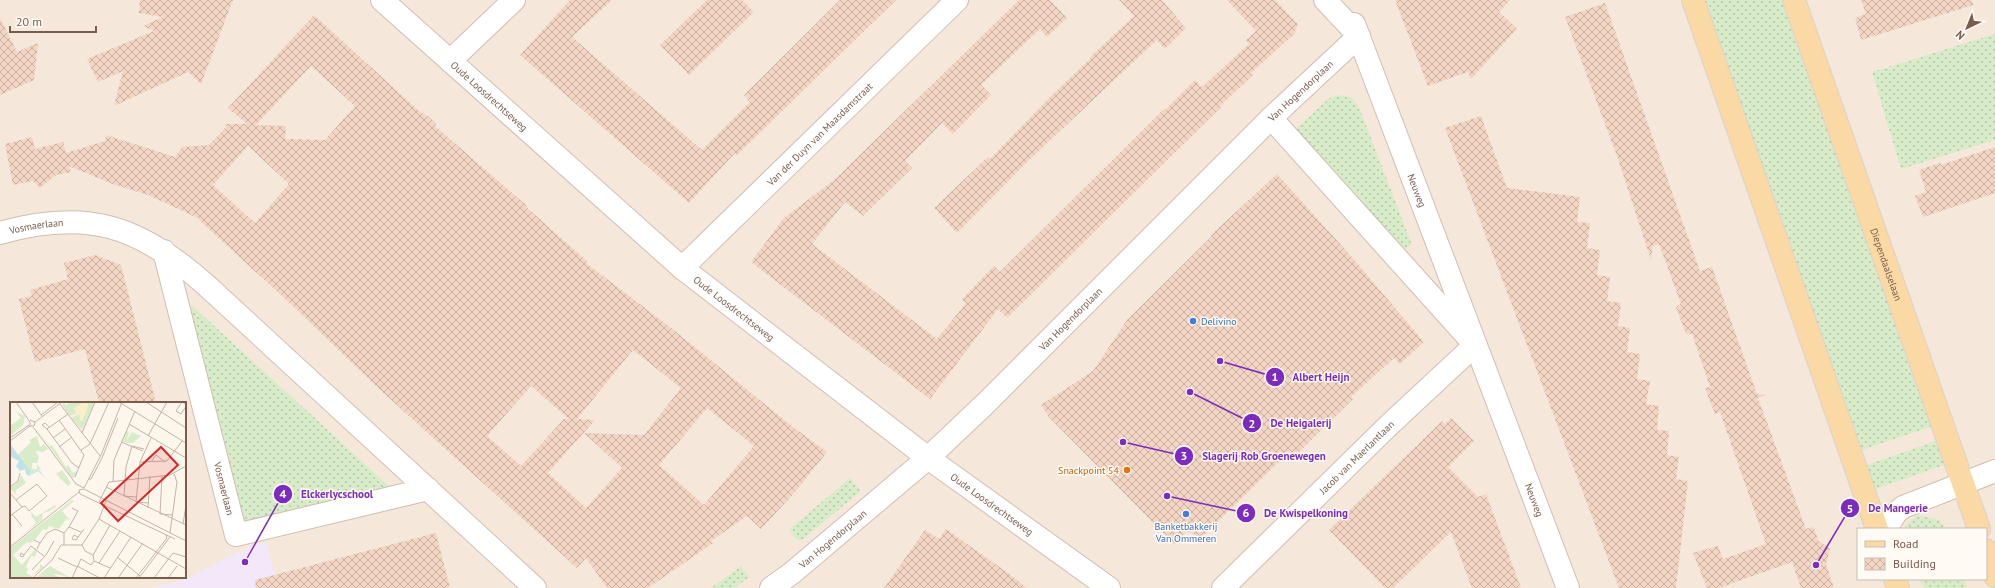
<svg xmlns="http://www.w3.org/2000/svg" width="1995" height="588" font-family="'PT Sans',sans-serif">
	<defs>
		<pattern id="grass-dots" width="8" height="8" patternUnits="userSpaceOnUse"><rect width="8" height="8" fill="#d8ecc9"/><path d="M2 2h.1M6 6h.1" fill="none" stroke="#b4c2a5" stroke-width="1.8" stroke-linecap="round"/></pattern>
		<pattern id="building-cross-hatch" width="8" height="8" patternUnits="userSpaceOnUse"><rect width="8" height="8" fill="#f3d5c3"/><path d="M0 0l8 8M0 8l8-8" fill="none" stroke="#cab0a1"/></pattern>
	</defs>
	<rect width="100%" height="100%" fill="#fdf6ec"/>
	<!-- residential -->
	<path fill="#f5e8da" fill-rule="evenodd" d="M0,0h1995v588h-1995zM11,403h174v174h-174zM1858,529h128v50h-128z"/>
	<!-- education -->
	<path fill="#f3e8fa" d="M266,542l13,46h-128l36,-9 63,-33z"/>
	<!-- grass -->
	<path fill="url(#grass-dots)" d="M1702,0h83l148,426 -74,25z
		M1995,34v106l-94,29 -29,-97z
		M1339,95l13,3 7,9 53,138 -11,5 -106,-120 33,-31z
		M189,303l201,184 -140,36 -7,-4z
		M1938,440l9,24 -74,26 -9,-24z
		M850,478l11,13 -59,49h-5l-8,-10z
		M1918,515l21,5 7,9h-41v-3z
		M741,566l8,11 -15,11h-23z
		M1918,579h46l3,9h-42z"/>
	<!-- building -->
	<path fill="url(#building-cross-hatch)" fill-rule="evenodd" d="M140,0h93l-32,84 -13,-12 -74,34 9,-35 -25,11 -11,-23 67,-28 -11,-5 20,-9 -24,-4z
		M570,0h42l-40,37 130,113 48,-48 -6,-7 96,-95h56l-159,155 -2,-2 -46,50 -169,-148z
		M707,0h35l12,12 -65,63 -29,-30z
		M1019,0h31l17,18 -20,19 -7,-8 -39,37 -20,19 10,10 -38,39 -11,-11 -37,38 7,7 -49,48 -18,-14 -33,42 125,95 29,-36 -4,-4 32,-33 6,6 164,-163 1,1 30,-30 7,7 47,-43 -3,-4 10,-9 -29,-31h48l23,24 -4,10 -43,39 2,2 -33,31 1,1 -214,211 -9,-9 -68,90 -179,-137 33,-44 50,-38z
		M1119,0h43l24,28 -21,21 -8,-9 -130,122 -70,71 -23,-25 54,-51 2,2 61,-63 40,-38 -1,-1 44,-41z
		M1395,0h115l-11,12 18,17 -46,50 -3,-7 -40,14z
		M1861,0h111l1,5 -112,35 -6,-22 11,-4z
		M1605,3l95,268 12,-4 45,127 8,1 -7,3 48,131 8,-2 4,13 12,9 -4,15 8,24h-33l-9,-26 -73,26h-12l-14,-35 25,-7 5,13 43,-15 -46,-132 -5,2 -10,-26 5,-1 -18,-53h-6l-10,-27 5,-3 -22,-60 -5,2 -1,-2 -2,16 -34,-104 -52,-139z
		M314,15l105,96 10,6 7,7 -1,2 92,80 -1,1 61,54 -1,2 89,68 118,96 34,25 -32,40 -34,37 -14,-13 -36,25 2,2 -65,45h-41l-21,-30 -9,10 -199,-180 -84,-81 -95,-87 1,-1 -52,-24 -38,-12 -41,-17 2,6 -15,3 -16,13 -7,-7 -20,4 -8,-41 27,-7 3,12 28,-7 3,11 39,-12 1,-6 69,22 7,-10 27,-2 18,-19 -3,-2h23l-19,-16zM311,66l44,40 -30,34 -40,-1 1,-13 -30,-1zM248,146l41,38 -34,39 -42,-38zM633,350l48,38 -37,47 -60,-2 38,35 -36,40 -38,-35 47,-53 -18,-1zM531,386l38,33h-5l-43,47 -34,-30zM707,408l47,38 -50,59 -45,-40z
		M0,18l17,34 21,-9 -4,37 -34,15z
		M1481,116l26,72 73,9 -3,25 13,1 -3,25 13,2 -3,25 13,2 -3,24 14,2 -3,23 12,2 -3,24 13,2 -3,25 13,2 -4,23 13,2 -2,24 12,1 -2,24 12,2 -3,22 12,2 -12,107h-57l-174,-460z
		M1995,147v46l-72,24 -8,-21 11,-4 -7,-22 21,-7 1,2z
		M1277,174l73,81 74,87 -24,22 -6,-6 -43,39 2,2 -58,57 -5,-5 -89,87 -14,-7 -13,13 -125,-127 -8,-12 52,-34 34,-51 85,-84 -1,-1z
		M95,255l26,10 35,138h-57l-14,-54 -50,13 -16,-63 13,-3 -2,-6 38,-11 -4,-16z
		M1451,418l23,23 -26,26 30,30 8,-3 35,94h-49l-21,-56 -58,56h-8l-56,-58 113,-109 3,3z
		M946,529l62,44 19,15h-143l41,-58 14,9z
		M436,533l14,55h-194l-1,-8z"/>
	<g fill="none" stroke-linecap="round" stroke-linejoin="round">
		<defs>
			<g id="minor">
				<path id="s1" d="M382,0l300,268 246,190 181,130"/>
				<path id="s2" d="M1354,24l214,564"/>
				<path d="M450,61l64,-61"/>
				<path id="s3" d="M0,233c87,-25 140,-7 206,52l329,303"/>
				<path id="s4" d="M164,251l72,284 192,-46"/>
				<path id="s5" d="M682,268l275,-268"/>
				<path d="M1886,529l10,-16 7,-6 92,-36"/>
				<path id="s6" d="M771,588l21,-15 136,-115 57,-54 286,-286 88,-82 -34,-36"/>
				<path id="s7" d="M1223,588l165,-162 87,-81 -204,-227"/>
			</g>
			<g id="major">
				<path d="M1693,0l184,529"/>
				<path id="s8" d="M1794,0l185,529"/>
				<path d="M1986,550l9,26"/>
				<path d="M1895,579l3,9"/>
			</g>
		</defs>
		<!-- minor casing -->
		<use href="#minor" stroke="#d1beb0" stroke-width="24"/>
		<!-- major casing -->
		<use href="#major" stroke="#dad1cd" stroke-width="24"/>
		<!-- minor -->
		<use href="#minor" stroke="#fff" stroke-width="22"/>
		<!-- major -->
		<use href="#major" stroke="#fbd9a5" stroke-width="22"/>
	</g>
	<!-- markers -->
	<g fill="#3f7fe0" stroke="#fffaf3" stroke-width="1.5">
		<circle cx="1193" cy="321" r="4"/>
		<circle cx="1186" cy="514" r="4"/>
	</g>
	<circle fill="#e8710a" stroke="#fffaf3" stroke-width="1.5" cx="1127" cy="470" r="4"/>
	<g text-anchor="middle" stroke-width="3" stroke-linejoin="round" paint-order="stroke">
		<!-- street labels -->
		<g font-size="10" fill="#7a5c4d" stroke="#fffaf3">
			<text dy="4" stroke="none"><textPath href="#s6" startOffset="727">Van Hogendorplaan</textPath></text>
			<text dy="4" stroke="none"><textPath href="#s1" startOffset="144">Oude Loosdrechtseweg</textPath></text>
			<text dy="4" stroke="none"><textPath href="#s5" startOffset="192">Van der Duyn van Maasdamstraat</textPath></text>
			<text dy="4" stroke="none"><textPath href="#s2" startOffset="178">Neuweg</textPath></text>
			<text dy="4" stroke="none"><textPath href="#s3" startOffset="37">Vosmaerlaan</textPath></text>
			<text dy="4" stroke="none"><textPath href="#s8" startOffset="280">Diependaalselaan</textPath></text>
			<text dy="4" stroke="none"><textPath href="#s1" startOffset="468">Oude Loosdrechtseweg</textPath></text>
			<text dy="4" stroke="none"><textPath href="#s6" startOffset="403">Van Hogendorplaan</textPath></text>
			<text dy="4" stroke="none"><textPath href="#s7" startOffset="187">Jacob van Maerlantlaan</textPath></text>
			<text dy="4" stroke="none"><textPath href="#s4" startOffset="245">Vosmaerlaan</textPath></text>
			<text dy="4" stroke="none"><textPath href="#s2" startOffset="509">Neuweg</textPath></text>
			<text dy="4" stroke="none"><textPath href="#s1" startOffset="792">Oude Loosdrechtseweg</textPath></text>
			<text dy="4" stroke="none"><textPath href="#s6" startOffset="79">Van Hogendorplaan</textPath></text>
		</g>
		<!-- shop labels -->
		<g font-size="10" fill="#366cbe" stroke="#fffaf3" text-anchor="start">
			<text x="1201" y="325">Delivino</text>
			<text x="1186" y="530" text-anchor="middle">Banketbakkerij<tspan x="1186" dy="12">Van Ommeren</tspan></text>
		</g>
		<!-- food labels -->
		<g font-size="10" fill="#c56008" stroke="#fffaf3" text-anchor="end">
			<text x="1119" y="474">Snackpoint 54</text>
		</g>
	</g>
	<!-- overview -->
	<g transform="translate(10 402)">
		<rect width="176" height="176" fill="#fdf6ec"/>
		<path d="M0,1l7,9 8,4 -2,9 -13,11v-10l11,-8zM26,26l14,18 2,-1 14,22 2,-2 5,8 4,-2 -4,8zM117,29l2,2 -3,8 6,-9 9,4 -8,7h-7l-3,-2zM45,103l1,2 -6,4 -7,2 -1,7 -17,13 11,-10 -3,-5 6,-1 3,-2 -5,3h-5l-1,-6 5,5z" fill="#d8ecc9"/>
		<path d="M55,0v4l6,-4h13l-10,7 3,4 -7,3 -8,-11zM76,0h9l-13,28 -11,-12 8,-4 3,7 6,-16zM27,34l3,11 4,-3 4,5 -5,3 -8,-1 4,6 -2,6h-5v6h5v-5l4,5 10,-2 -14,3 -8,5 -11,-20 13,-13 -2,-2zM52,68l9,13 -3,3 -12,-12zM11,73l5,8 -11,8 2,5 -7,-8 9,-7zM62,98l2,1 -12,10 8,9 -4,-1 -7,10 -10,-3 -2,4 -4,-1 -8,11 -5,3 -3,-1 -14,13 9,10 13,-16 2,3 -4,8 1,-4h-3l-5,11 2,2 -2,4 6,3 8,-8v-4l4,3 -14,11h-20v-30zM40,164l21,12 -15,-4 -20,4z" fill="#d8ecc9"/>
		<path d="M74,0l4,3 -6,16h-2v-7l-9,4 6,-5 -3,-4z" fill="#fcefc7"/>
		<path d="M37,166l8,7 6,3h-25z" fill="#d8ecc9"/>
		<path d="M1,43l19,26 -1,4 7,-4 2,-1 2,1 5,7 -7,-7 -9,5 -3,-2 -1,-5 -5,2 -4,-5 3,-5 -8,-4z" fill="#bfe3e8"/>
		<path fill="none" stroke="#c5b3a7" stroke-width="1" d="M6,0l14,20M22,0l10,14M109,0l67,41M136,0l40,26M50,2l40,52M176,2l-4,-2 -6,9 5,3 5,-8M31,13l17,-13M49,18l25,35 -9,22M20,20v4h4l1,-4 -5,-2M25,20l27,-20M119,22l57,34M23,25l43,57 8,4M39,25l-4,-4 -3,2 5,4 21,-15M37,27l25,34 7,5M72,31l13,-31M138,34l19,-34M0,36l19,-13M43,36l12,-9M0,39l20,-15M111,40l22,9M122,44l-6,21 -2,29 12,1M122,44l12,3M49,45l13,-10M71,48l9,-6 19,-42M130,60l27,-1 15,-20M141,60l5,-7 9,7M152,74l-2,38 13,1M79,77h2l11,-21 16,-40M103,79l1,-21 21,-49M0,85l8,-6 2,-8M96,85l80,38M74,86l17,-33 21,-53M0,91l12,14 3,-1 4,5 18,-15 -10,-12 -21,16M70,92l-1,-4 5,-1 102,52M70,92l95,45M89,100l10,-20 61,-7 16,-9M138,101l-12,-1 4,-40 11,-24M138,106l2,-32M2,112l10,12M0,114l12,-9M89,117l87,50M173,122l3,-19M59,125l9,-16 -6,-3M54,131l5,-6 12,5M160,131l7,-51 -3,-8M68,135l-4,-2 -2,4 4,1 8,-11M24,138l6,3 -3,6M30,141l7,-10 8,-4 9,4v12M72,143l3,6 8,4 1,6 16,7M0,145l69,-55M14,153l-1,2 -3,-1 1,-3 3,2 7,-9 13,10M83,153l17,-30M107,155l23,19M48,156l19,9M89,161l21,-32M67,164l23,12M22,168l14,-15 8,-14M23,176l19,-18 9,-15h21l17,-26 7,-18M62,176l9,-19 10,6 3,-4M94,176l27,-41M108,176l25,-35M126,176l31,-40 -1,-3M129,176l31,-41M144,176l19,-25 13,4M158,176l9,-12"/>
		<path fill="#d62828" fill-opacity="0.15" stroke="#d62828" stroke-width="2" d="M151,45l17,18 -60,56 -17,-18z"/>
		<rect width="176" height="176" fill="none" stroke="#7a5c4d" stroke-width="2"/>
	</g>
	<!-- callouts -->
	<path fill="none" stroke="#7b2cbf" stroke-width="1.5" d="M1220 361L1275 377M1190 392L1252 423M1123 442L1184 456M245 562L283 494M1816 565L1850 508M1167 496L1246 513"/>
	<g fill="#7b2cbf" stroke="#fffaf3" stroke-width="1.5">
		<circle cx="1220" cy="361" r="4"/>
		<circle cx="1190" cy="392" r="4"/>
		<circle cx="1123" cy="442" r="4"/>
		<circle cx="245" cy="562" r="4"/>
		<circle cx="1816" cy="565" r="4"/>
		<circle cx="1167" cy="496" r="4"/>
		<circle cx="1275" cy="377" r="10"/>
		<circle cx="1252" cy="423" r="10"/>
		<circle cx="1184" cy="456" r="10"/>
		<circle cx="283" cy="494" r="10"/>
		<circle cx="1850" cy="508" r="10"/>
		<circle cx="1246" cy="513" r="10"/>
	</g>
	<g font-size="12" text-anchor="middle" font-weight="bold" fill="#fff">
		<text x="1275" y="381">1</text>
		<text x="1252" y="428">2</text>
		<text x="1184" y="460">3</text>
		<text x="283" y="498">4</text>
		<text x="1850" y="513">5</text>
		<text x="1246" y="517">6</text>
	</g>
	<g font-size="11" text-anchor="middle" font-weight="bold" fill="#7b2cbf" stroke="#fffaf3" stroke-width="3" stroke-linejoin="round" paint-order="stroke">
		<text x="1321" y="381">Albert Heijn</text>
		<text x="1301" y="427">De Heigalerij</text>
		<text x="1264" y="460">Slagerij Rob Groenewegen</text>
		<text x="337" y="498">Elckerlycschool</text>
		<text x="1898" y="512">De Mangerie</text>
		<text x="1306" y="517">De Kwispelkoning</text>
	</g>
	<!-- legend -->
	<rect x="1857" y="528" width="130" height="52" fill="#fffaf3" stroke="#cabbb1"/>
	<rect x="1865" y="541" width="20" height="6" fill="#fbd9a5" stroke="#cabbb1"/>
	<text x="1893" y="548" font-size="12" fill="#7a5c4d">Road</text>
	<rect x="1865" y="558" width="20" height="12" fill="url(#building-cross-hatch)" stroke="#cabbb1"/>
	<text x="1893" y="568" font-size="12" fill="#7a5c4d">Building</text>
	<!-- north arrow -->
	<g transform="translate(1967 28) rotate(223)" stroke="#fffaf3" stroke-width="3" paint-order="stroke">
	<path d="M0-3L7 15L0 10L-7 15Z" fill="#7a5c4d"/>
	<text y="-6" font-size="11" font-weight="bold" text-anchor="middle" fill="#7a5c4d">N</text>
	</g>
	<!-- scale -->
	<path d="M10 26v6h86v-6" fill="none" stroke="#7a5c4d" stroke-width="2"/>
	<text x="16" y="26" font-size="12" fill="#7a5c4d" stroke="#fffaf3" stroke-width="3" paint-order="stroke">20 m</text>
</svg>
